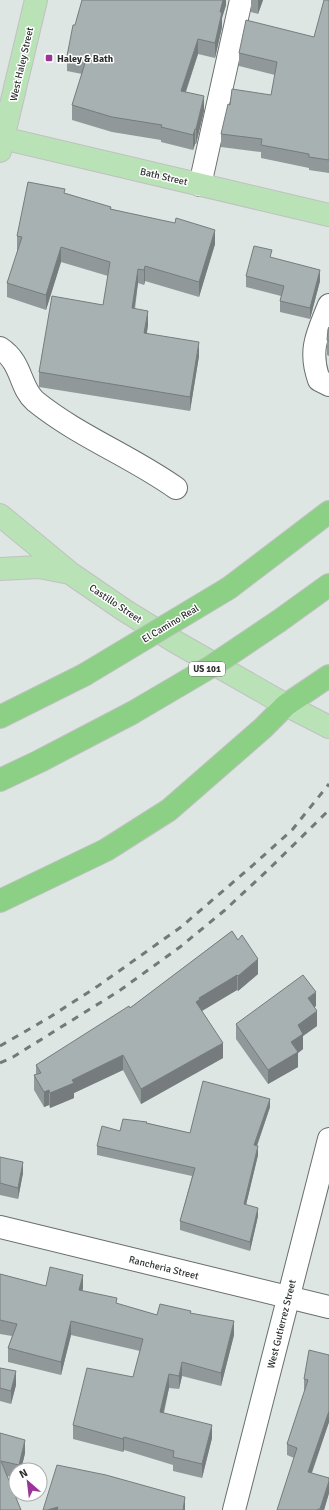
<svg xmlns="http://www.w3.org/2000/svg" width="329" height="1510" font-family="Signika,sans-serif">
	<rect width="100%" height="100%" fill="#dde6e3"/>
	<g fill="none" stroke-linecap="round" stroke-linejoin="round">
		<defs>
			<path id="minor" d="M200,185l41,-185
				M329,305c-11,28 -21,44 -10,75l10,5
				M0,348c23,15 19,39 35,53 43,35 96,55 141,87
				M0,1227l329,80
				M234,1510l95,-371"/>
			<path id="major" d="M2,138l327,77
				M0,151l36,-151
				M0,515l69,57
				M0,569l39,-2 31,6 54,37 50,31 112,64 43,22"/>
			<path id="highway" d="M229,588l100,-76
				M279,621l50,-36
				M0,717l84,-42
				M0,780l40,-19 92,-48
				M0,901l106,-51 63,-40 94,-82 23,-23 43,-29"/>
		</defs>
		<!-- minor casing -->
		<use href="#minor" stroke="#686f6d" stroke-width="24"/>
		<!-- major casing -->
		<use href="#major" stroke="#c0c1c1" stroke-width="24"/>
		<!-- highway casing -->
		<use href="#highway" stroke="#c0c1c1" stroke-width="24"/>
		<!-- minor -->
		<use href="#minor" stroke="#fff" stroke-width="22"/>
		<!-- major -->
		<use href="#major" stroke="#b9e3b6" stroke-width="22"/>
		<!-- highway -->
		<use href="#highway" stroke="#8bd085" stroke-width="22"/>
		<!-- rail -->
		<path stroke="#747977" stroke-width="3" stroke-dasharray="7 7" stroke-linecap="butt" d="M0,1046l50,-29 48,-31 83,-59 71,-61 40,-36 37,-46
			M0,1063l13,-6 106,-66 61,-44 45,-37 44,-41 60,-59"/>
		<defs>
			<path id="highway-bridge" d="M84,675l145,-87
				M132,713l80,-47 67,-45"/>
		</defs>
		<!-- highway-bridge casing -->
		<use href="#highway-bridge" stroke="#c0c1c1" stroke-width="24" stroke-linecap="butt"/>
		<!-- highway-bridge -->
		<use href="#highway-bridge" stroke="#8bd085" stroke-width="22"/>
	</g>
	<!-- wall -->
	<path fill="#909899" d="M226,0v5l-4,13v9l-7,31 -17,-4 -12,38 18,19 -8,33h-1l-2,6 -32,-8v-2l-49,-8 -40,-12v-15l10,-31 -15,-3v-15l8,-31z
		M251,0h12l-5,14 -7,-2z
		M329,0v173l-20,-3v-2l-48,-10v-6l-40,-5v-13l9,-29 41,-10 4,-20 -36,-9v-13l75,-16z
		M65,193l150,51 -16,53 -54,-16 -1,4 -6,-2 -3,26 13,16 -1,8 52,23 -9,55 -151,-24v-15l64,-67 5,-29 -47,-14 -15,48 -39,-13v-14l11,-32h-1v-15z
		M272,258l48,23 -10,38 -30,-7v-11l1,-5 -35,-9v-11z
		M329,327v43v-14l-2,-1v-15z
		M232,931l26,43 -20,17 -1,-1 -35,21 21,47 -82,46 -18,-34 -49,23v5l-24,10 -1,-3 -5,2 -10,-17v-15h2v-10l94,-57z
		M316,1006l-2,1 3,19 -14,10v13l-5,4v14l-30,17 -32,-45v-15z
		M270,1107l-13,39 1,9 -12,50 12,11 -8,35 -70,-21v-9l12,-45 -95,-21v-9l23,-15 27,-8 43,10z
		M0,1157l23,16 -5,26 -18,-4z
		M0,1274l46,12 37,2 -1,3 35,13 40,11 34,-2 43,22 -13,51 -39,-10 -3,13 -10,-1 -5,25 48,25 -10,40 -29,-7v-6l-49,-15 -1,2 -50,-13v-14l60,-48 7,-26 -69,-16 -10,40 -53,-13v-14l4,-12 -12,-2z
		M329,1355v67l-17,51 17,5v15l-5,17h-47l17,-52 -7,-3v-11l18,-54h-1v-11z
		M0,1368l16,17 -5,19 -11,-3z
		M0,1433l25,20 -4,17h-5v8l-9,-2 -7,34z"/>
	<!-- shaded-wall -->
	<path fill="#767c7d" d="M223,0h3v5l-4,13v9l-7,31v-15l5,-31z
		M258,0h5l-5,14z
		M198,39v15l-17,51v-14z
		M204,96v15l-8,33v-15z
		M195,129v15l-2,6v-15z
		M215,230v14l-16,53v-15z
		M61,247v15l-15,48v-15z
		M145,266v15l-1,4v-15z
		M138,269v14l-6,40v-15z
		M320,270v11l-10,38v-11z
		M148,311v14l-4,22v-14z
		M199,342v14l-9,55v-14z
		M258,959v15l-20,17v-15z
		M237,975v15l-37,22 -4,-10 3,-4z
		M316,992v14l-8,7v-15z
		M317,1011v15l-14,10v13l-5,4v14l-30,17v-14l23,-28 7,-17z
		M223,1043v15l-82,46v-15z
		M123,1055v15l-49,23v5l-24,10v-15l22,-13z
		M49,1090v15l-5,2v-15z
		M270,1099v8l-16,47v-9z
		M258,1146v9l-14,58v-9z
		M23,1162v11l-5,26v-11z
		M258,1208v8l-8,35v-9z
		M83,1275v13l-4,16v-14z
		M71,1321v14l-10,40v-13z
		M234,1321v14l-13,51v-13z
		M182,1362v14l-3,13v-13z
		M16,1371v14l-5,19v-13z
		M169,1374v14l-9,38v-14z
		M329,1411v11l-21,61v-11z
		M212,1425v13l-10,40v-14z
		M124,1437v13l-1,2v-13z
		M25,1440v13l-4,17h-2v-5z
		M329,1481v12l-5,17h-4z
		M185,1497v13h-2z
		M58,1507v3h-11z"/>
	<!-- building -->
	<path fill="#a8b1b2" stroke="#767c7d" d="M82,0h141l-3,12h2l-7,31 -17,-4 -17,52 23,5 -8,33h-1l-2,6 -32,-8 1,-2 -50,-8 -40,-12 14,-45 -19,-4 6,-31h2z
		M324,0h5v160l-20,-3v-3l-48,-9 1,-6 -41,-5 7,-30 2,1 2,-16 39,6 6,-33 -38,-9 7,-33 68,17z
		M28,182l37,7 -1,4 47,14 -1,2 65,14 1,-5 39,12 -16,52 -54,-16 -1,4 -6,-1 -6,39 16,3 -4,22 55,9 -9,55 -151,-25 13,-76 51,9 7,-43 -49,-15 -15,48 -39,-12 15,-46 -5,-1z
		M254,246l18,4 -2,7 50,13 -10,38 -30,-7 4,-15 -38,-10z
		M329,327v14l-2,-1 1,-11z
		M232,931l6,9 4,-5 16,24 -20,17 -1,-1 -38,23 1,1 -4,3 27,41 -82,46 -18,-34 -51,25 2,3 -24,10 -1,-3 -5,2 -10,-17 7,-2 -5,-8 93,-59 1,2z
		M303,975l13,17 -8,6 9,13 -19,14 5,9 -12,8 7,10 -30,18 -32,-46z
		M203,1081l67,18 -16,46 4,1 -14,58 14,4 -8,34 -70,-21 15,-53 -98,-22 5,-20 18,5 3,-12 24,3 -1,1 44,10z
		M0,1157l23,5 -5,26 -18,-5z
		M50,1267l33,8 -4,15 38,8 -1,5 41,12 3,-11 31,7 -1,2 44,8 -13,52 -39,-11 -3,14 -10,-2 -9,38 52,13 -10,39 -29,-7 1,-6 -50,-14 -1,2 -50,-14 14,-57 46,9 10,-38 -72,-18 -10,41 -53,-14 9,-24 -17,-4v-46l46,12z
		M309,1350l20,5v56l-21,61 21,6v3l-9,28h-2l-1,1h-40l20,-62 -10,-4 21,-64 -4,-1z
		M0,1368l16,3 -5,20 -11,-3z
		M0,1433l25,7 -6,25 -18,-4 20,49h-21z
		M57,1465l49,10 79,22 -2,13h-126l1,-3 -11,3h-4z"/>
	<!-- markers -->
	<rect fill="#9a3499" stroke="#fff" stroke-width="1.5" x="45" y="54" width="8" height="8" rx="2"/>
	<g text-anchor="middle" stroke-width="3" stroke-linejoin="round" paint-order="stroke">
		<!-- shield labels -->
		<rect fill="#fff" stroke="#6c6e6d" stroke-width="1" x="189" y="662" width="36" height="14" rx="3"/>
		<g font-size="9" font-weight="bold" fill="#2d302f">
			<text x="207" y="672">US 101</text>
		</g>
		<!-- poi labels -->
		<g font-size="10" font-weight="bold" fill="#2d302f" stroke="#fff" text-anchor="start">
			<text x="57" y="62">Haley &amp; Bath</text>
		</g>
		<!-- street labels -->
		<g font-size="10" fill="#2d302f" stroke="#fff">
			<text transform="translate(21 64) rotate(-77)" y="4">West Haley Street</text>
			<text transform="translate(164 176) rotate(13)" y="4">Bath Street</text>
			<text transform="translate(116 603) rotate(34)" y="4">Castillo Street</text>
			<text transform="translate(170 623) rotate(-31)" y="4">El Camino Real</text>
			<text transform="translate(164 1267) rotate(14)" y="4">Rancheria Street</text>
			<text transform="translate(281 1324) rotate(-76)" y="4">West Gutierrez Street</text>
		</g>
	</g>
	<!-- north arrow -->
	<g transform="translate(28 1482) rotate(332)"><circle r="19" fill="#ffffff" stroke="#abacac"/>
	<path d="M0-3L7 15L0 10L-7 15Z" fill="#9a3499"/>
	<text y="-6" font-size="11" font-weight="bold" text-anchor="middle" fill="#2d302f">N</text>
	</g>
</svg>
